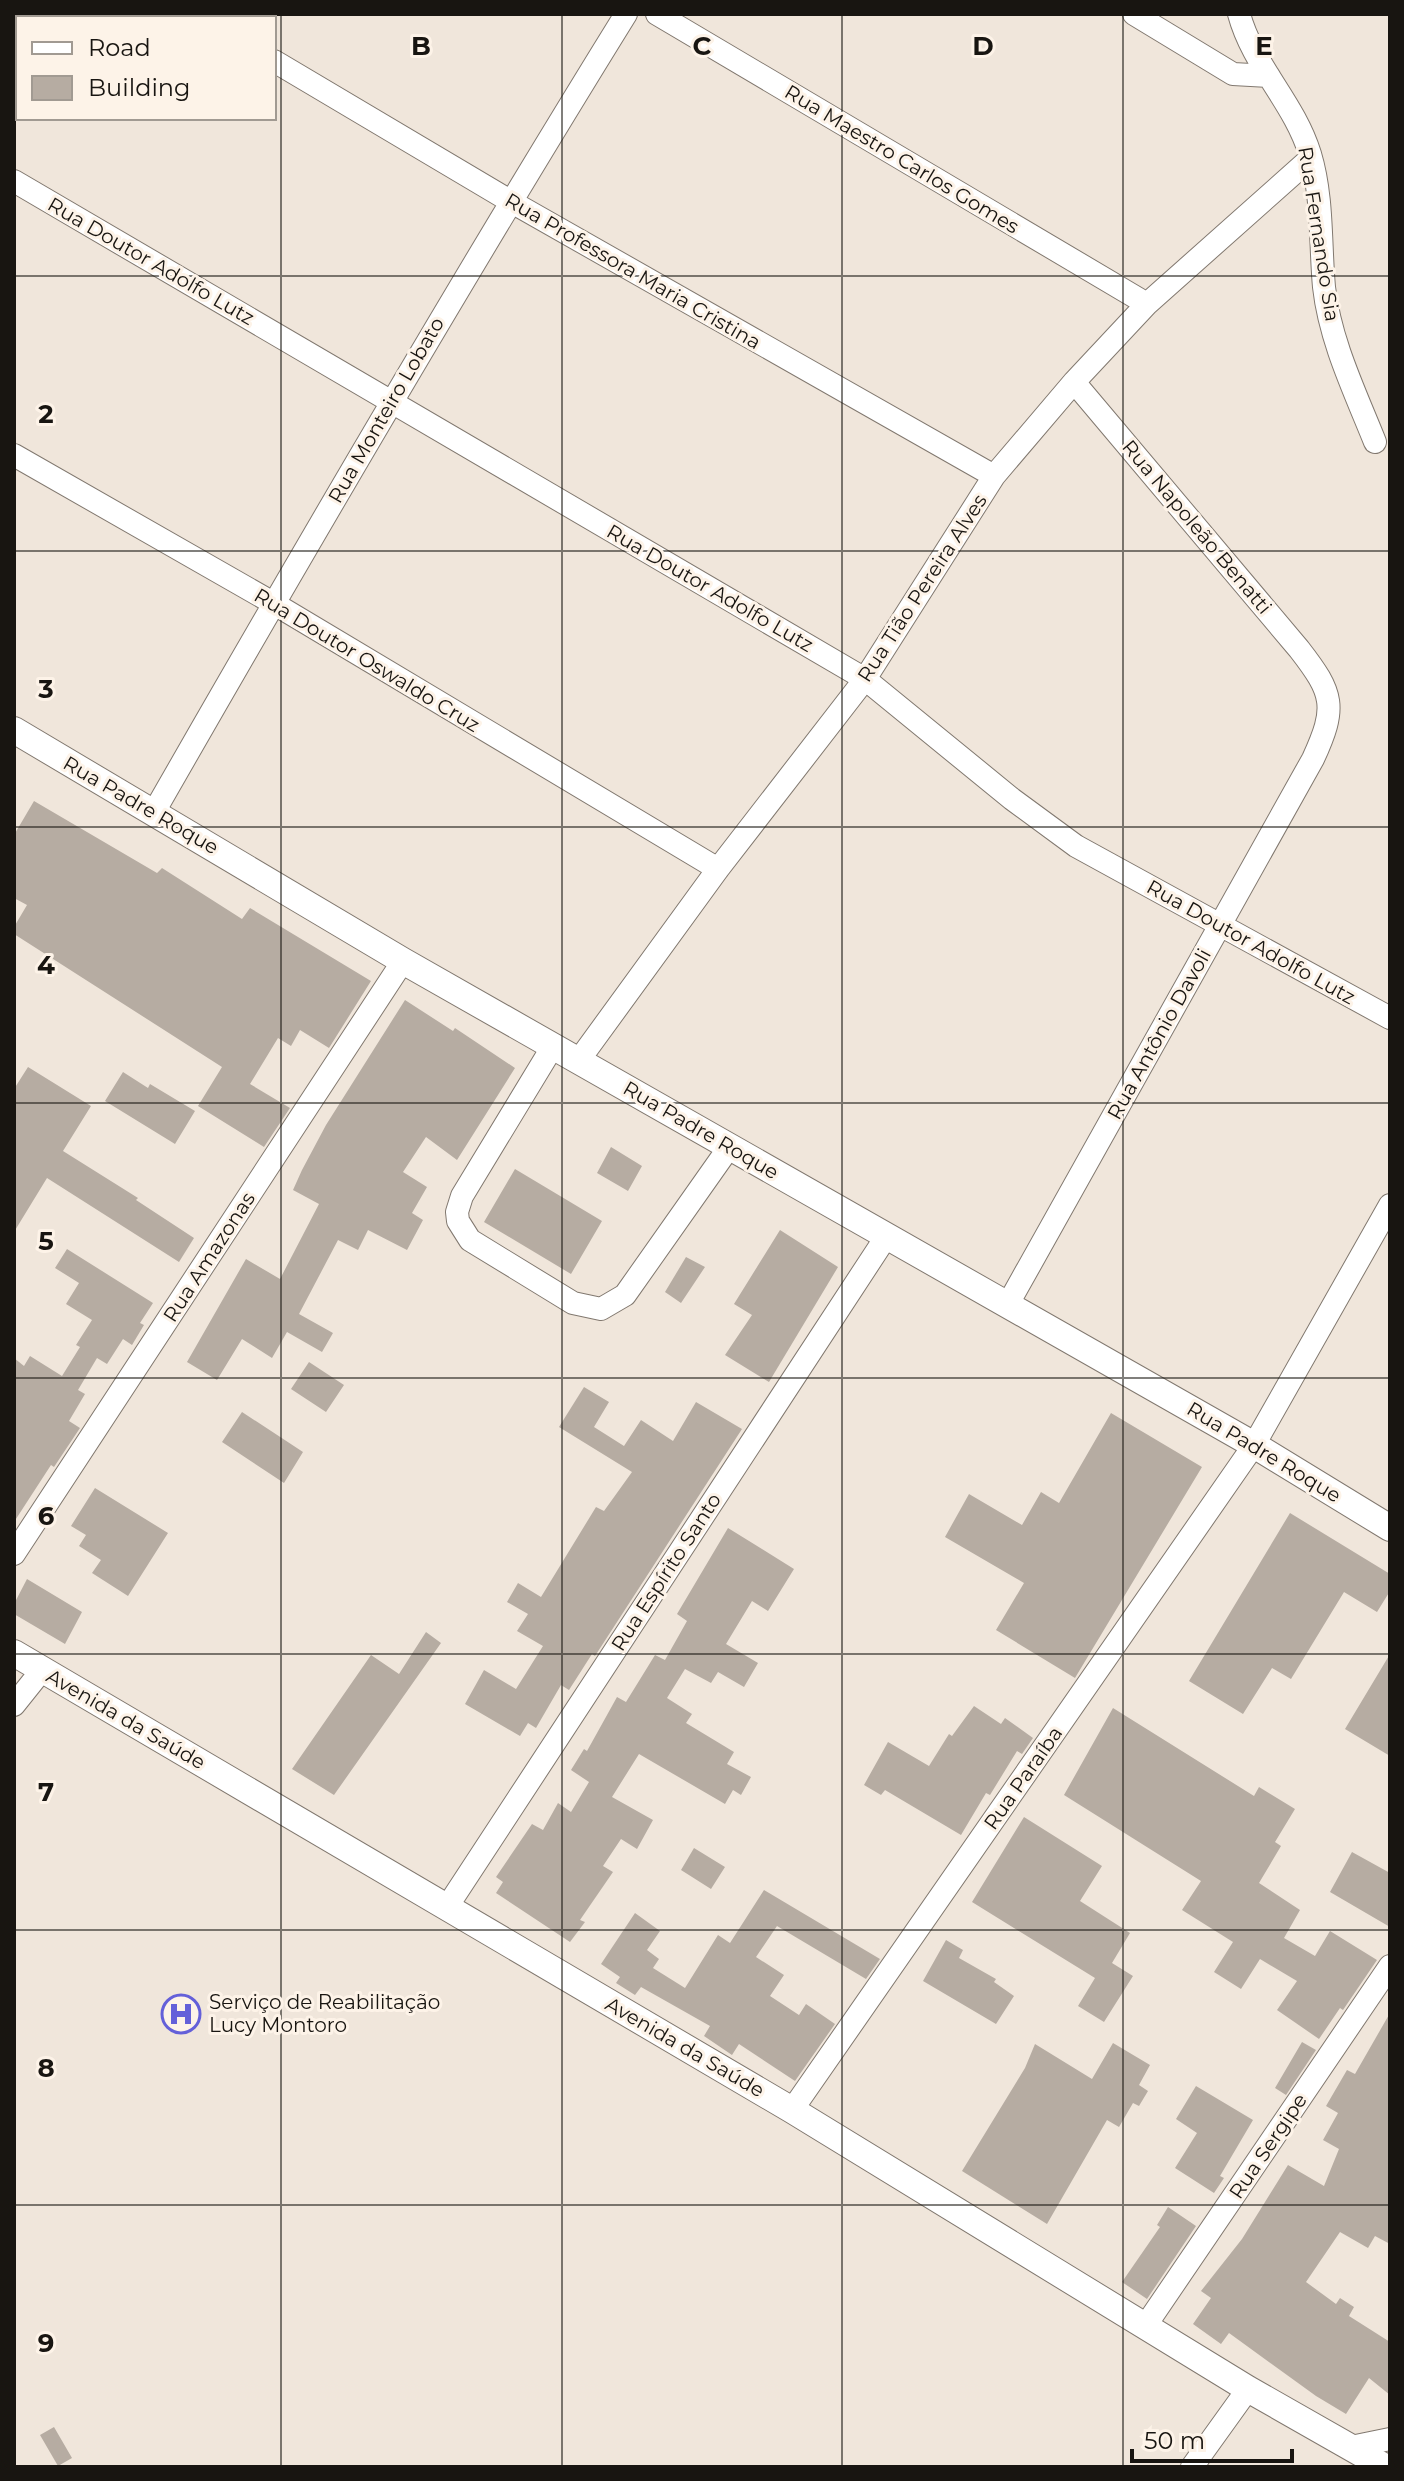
<svg xmlns="http://www.w3.org/2000/svg" width="1404" height="2481" font-family="Montserrat,sans-serif">
	<rect width="100%" height="100%" fill="#f0e6db"/>
	<!-- building -->
	<path fill="#b6aca2" d="M34,801l123,72 5,-5 80,51 8,-11 121,73 -42,67 -29,-18 -9,16 -13,-8 -28,46 40,24 -26,39 -66,-41 24,-39 -208,-133v-7l13,-22 -13,-7v-63z
		M405,1000l48,31 2,-3 60,40 -58,92 -31,-23 -23,35 24,15 -15,26 11,7 -16,30 -39,-20 -10,20 -20,-10 -39,74 34,19 -11,19 -35,-20 -15,26 -30,-19 -25,41 -30,-18 59,-103 34,20 39,-75 -26,-14 9,-20 24,-45z
		M28,1067l63,39 -28,45 75,47 -2,2 58,38 -15,24 -132,-84 -33,54v-143z
		M123,1072l25,16 2,-4 45,27 -20,33 -70,-43z
		M611,1147l31,19 -14,25 -31,-18z
		M515,1169l87,52 -31,53 -87,-52z
		M780,1230l58,37 -69,115 -44,-27 27,-40 -18,-11z
		M67,1249l86,54 -13,20 4,2 -12,20 -9,-6 -16,25 -10,-6 -19,32 7,4 -16,27 11,7 -26,39 -3,-2 -37,57v-164l10,8 6,-10 32,20 18,-29 -4,-2 16,-25 -26,-16 13,-21 -24,-15z
		M686,1257l19,10 -24,36 -16,-11z
		M309,1362l35,23 -18,27 -35,-23z
		M584,1387l25,15 -15,25 30,19 17,-26 32,21 23,-39 46,27 -147,227 -3,-2 -23,36 -8,-5 -25,43 -8,-5 -8,13 -55,-32 19,-34 32,19 27,-43 -26,-15 11,-17 -21,-12 11,-19 23,14 55,-90 8,4 28,-39 -73,-45z
		M242,1412l61,40 -19,31 -62,-41z
		M1111,1413l91,54 -127,211 -79,-48 28,-47 -79,-46 24,-43 53,31 19,-33 18,11z
		M95,1488l73,45 -40,63 -36,-23 9,-13 -22,-14 7,-11 -15,-9z
		M1290,1513l100,61v17l-13,21 -33,-20 -53,87 -19,-11 -29,46 -54,-33z
		M728,1528l66,41 -26,42 -16,-10 -26,43 32,19 -14,24 -26,-15 -7,11 -26,-14 -18,29 25,16 -6,9 48,29 -7,12 24,13 -10,18 -8,-5 -8,14 -86,-50 -27,43 41,23 -16,29 -16,-10 -18,27 10,6 -33,48 5,2 -15,20 -74,-49 7,-11 -7,-5 36,-53 11,6 15,-27 13,9 18,-30 -18,-12 13,-21 3,2 30,-54 9,5 29,-47 10,5 22,-39 -10,-7z
		M27,1579l55,33 -17,32 -51,-30v-10z
		M426,1632l15,11 -107,152 -42,-26 79,-114 28,19z
		M1390,1654v102l-45,-27z
		M974,1706l27,18 4,-6 28,20 -11,16 -5,-3 -27,44 -4,-2 -25,42 -76,-45 -4,5 -17,-10 24,-43 41,24 20,-32 3,2z
		M1113,1708l141,88 5,-9 36,22 -20,33 6,4 -22,37 41,27 -16,28 31,18 15,-25 47,29 -34,50 -3,-2 -21,31 -42,-29 20,-29 -37,-22 -19,30 -27,-17 19,-30 -51,-32 19,-29 -137,-86z
		M1024,1817l78,49 -22,35 50,32 -18,30 21,13 -29,46 -26,-16 17,-28 -123,-76z
		M694,1848l31,19 -14,22 -30,-19z
		M1352,1852l38,21v54l-60,-35z
		M764,1890l116,69 -14,20 -89,-53 -21,31 28,18 -14,21 29,19 7,-11 29,20 -40,57 -56,-37 -7,11 -28,-19 6,-10 -69,-39 -6,8 -19,-12 4,-6 -19,-13 34,-51 25,18 -13,19 12,9 -6,9 32,20 33,-53 12,8z
		M946,1940l17,10 -4,8 37,21 -2,3 20,14 -18,28 -73,-43z
		M1390,2013v231l-15,-8 -7,12 -28,-16 -34,50 30,22 4,-6 14,9 -5,9 41,26v53l-21,-17 -23,36 -30,-18 -87,-63 -8,11 -28,-20 18,-26 -10,-7 41,-52 46,-74 36,21 15,-37 -16,-9 15,-27 -12,-7 21,-36 8,4z
		M1302,2042l14,8 -30,45 -11,-7z
		M1113,2043l37,22 -11,20 9,6 -9,15 -6,-3 -14,24 -12,-7 -60,104 -85,-53 63,-103 10,-24 57,35z
		M1196,2086l57,34 -33,56 4,2 -10,15 -39,-25 22,-35 -21,-14z
		M1168,2207l28,19 -49,73 -25,-17 38,-55 -3,-2z
		M54,2427l18,31 -14,8 -18,-31z"/>
	<g fill="none" stroke-linecap="round" stroke-linejoin="round">
		<defs>
			<path id="minor" d="M195,14l7,4
				M657,14l490,290
				M1134,14l99,60 36,2
				M1239,14c14,52 55,88 71,140 13,43 10,89 14,133 6,54 31,105 51,155
				M274,61l236,140 484,275
				M14,181l851,498 147,120 64,47 314,172
				M14,455l259,148 445,266
				M154,812c154,-269 309,-535 472,-798
				M553,1046l-91,150 -5,16 1,9 12,19 103,63 28,6 24,-14 105,-149
				M579,1060l139,-191 147,-190 129,-203 80,-94 73,-78 164,-146
				M1008,1304l305,-545c24,-52 21,-65 -14,-110l-225,-267
				M14,1554l389,-593
				M14,1705l28,-35
				M447,1907l439,-670
				M792,2110l462,-665 136,-240
				M1146,2325l244,-359
				M1351,2447l39,-8
				M1192,2467l56,-78"/>
			<path id="tertiary" d="M14,730l389,231 851,484 136,83
				M14,1653l778,457 456,279 137,78"/>
		</defs>
		<!-- minor casing -->
		<use href="#minor" stroke="#81786f" stroke-width="24"/>
		<!-- tertiary casing -->
		<use href="#tertiary" stroke="#81786f" stroke-width="28"/>
		<!-- minor -->
		<use href="#minor" stroke="#fff" stroke-width="22"/>
		<!-- tertiary -->
		<use href="#tertiary" stroke="#fff" stroke-width="26"/>
	</g>
	<!-- grid -->
	<path fill="none" stroke="#181511" stroke-width="2" stroke-opacity="0.55" d="M281,14v2453M562,14v2453M842,14v2453M1123,14v2453M14,276h1376M14,551h1376M14,827h1376M14,1103h1376M14,1378h1376M14,1654h1376M14,1930h1376M14,2205h1376"/>
	<!-- icons -->
	<defs>
		<symbol id="hospital-ring" viewBox="-11 -11 22 22"><circle r="9.5" fill="#fdf3e8" stroke="#6460d9" stroke-width="1.5"/><path d="M-5-5h3v3.5h4V-5h3V5h-3V1.5h-4V5h-3Z" fill="#6460d9"/></symbol>
	</defs>
	<g fill-rule="evenodd">
		<use href="#hospital-ring" x="159" y="1992" width="44" height="44"/>
	</g>
	<g text-anchor="middle" stroke-width="6" stroke-linejoin="round" paint-order="stroke">
		<!-- street labels -->
		<g font-size="20" fill="#181511" stroke="#fdf3e8">
			<text transform="translate(902 159) rotate(31)" y="7">Rua Maestro Carlos Gomes</text>
			<text transform="translate(1319 234) rotate(81)" y="7">Rua Fernando Sia</text>
			<text transform="translate(151 261) rotate(30)" y="7">Rua Doutor Adolfo Lutz</text>
			<text transform="translate(633 271) rotate(30)" y="7">Rua Professora Maria Cristina</text>
			<text transform="translate(386 410) rotate(-60)" y="7">Rua Monteiro Lobato</text>
			<text transform="translate(1197 527) rotate(50)" y="7">Rua Napoleão Benatti</text>
			<text transform="translate(710 588) rotate(30)" y="7">Rua Doutor Adolfo Lutz</text>
			<text transform="translate(922 588) rotate(-57)" y="7">Rua Tião Pereira Alves</text>
			<text transform="translate(367 660) rotate(31)" y="7">Rua Doutor Oswaldo Cruz</text>
			<text transform="translate(141 805) rotate(30)" y="7">Rua Padre Roque</text>
			<text transform="translate(1251 942) rotate(29)" y="7">Rua Doutor Adolfo Lutz</text>
			<text transform="translate(1159 1034) rotate(-61)" y="7">Rua Antônio Davoli</text>
			<text transform="translate(701 1130) rotate(30)" y="7">Rua Padre Roque</text>
			<text transform="translate(209 1257) rotate(-57)" y="7">Rua Amazonas</text>
			<text transform="translate(1264 1452) rotate(31)" y="7">Rua Padre Roque</text>
			<text transform="translate(666 1572) rotate(-57)" y="7">Rua Espírito Santo</text>
			<text transform="translate(126 1719) rotate(30)" y="7">Avenida da Saúde</text>
			<text transform="translate(1023 1778) rotate(-55)" y="7">Rua Paraíba</text>
			<text transform="translate(685 2047) rotate(30)" y="7">Avenida da Saúde</text>
			<text transform="translate(1268 2146) rotate(-56)" y="7">Rua Sergipe</text>
		</g>
		<!-- poi labels -->
		<g font-size="20" fill="#181511" stroke="#fdf3e8" text-anchor="start">
			<text x="209" y="2009">Serviço de Reabilitação<tspan x="209" dy="23">Lucy Montoro</tspan></text>
		</g>
	</g>
	<g font-size="26" text-anchor="middle" font-weight="bold" fill="#181511" stroke="#fdf3e8" stroke-width="6" stroke-linejoin="round" paint-order="stroke">
		<text x="421" y="55">B</text>
		<text x="702" y="55">C</text>
		<text x="983" y="55">D</text>
		<text x="1264" y="55">E</text>
		<text x="46" y="423">2</text>
		<text x="46" y="698">3</text>
		<text x="46" y="974">4</text>
		<text x="46" y="1250">5</text>
		<text x="46" y="1525">6</text>
		<text x="46" y="1801">7</text>
		<text x="46" y="2077">8</text>
		<text x="46" y="2352">9</text>
	</g>
	<!-- border -->
	<rect width="1404" height="2481" fill="none" stroke="#181511" stroke-width="32"/>
	<!-- legend -->
	<rect x="16" y="16" width="260" height="104" fill="#fdf3e8" stroke="#a19a92" stroke-width="2"/>
	<rect x="32" y="42" width="40" height="12" fill="#ffffff" stroke="#a19a92" stroke-width="2"/>
	<text x="88" y="56" font-size="24" fill="#181511">Road</text>
	<rect x="32" y="76" width="40" height="24" fill="#b6aca2" stroke="#a19a92" stroke-width="2"/>
	<text x="88" y="96" font-size="24" fill="#181511">Building</text>
	<!-- scale -->
	<path d="M1132 2449v12h160v-12" fill="none" stroke="#181511" stroke-width="4"/>
	<text x="1144" y="2449" font-size="24" fill="#181511" stroke="#fdf3e8" stroke-width="6" paint-order="stroke">50 m</text>
</svg>
